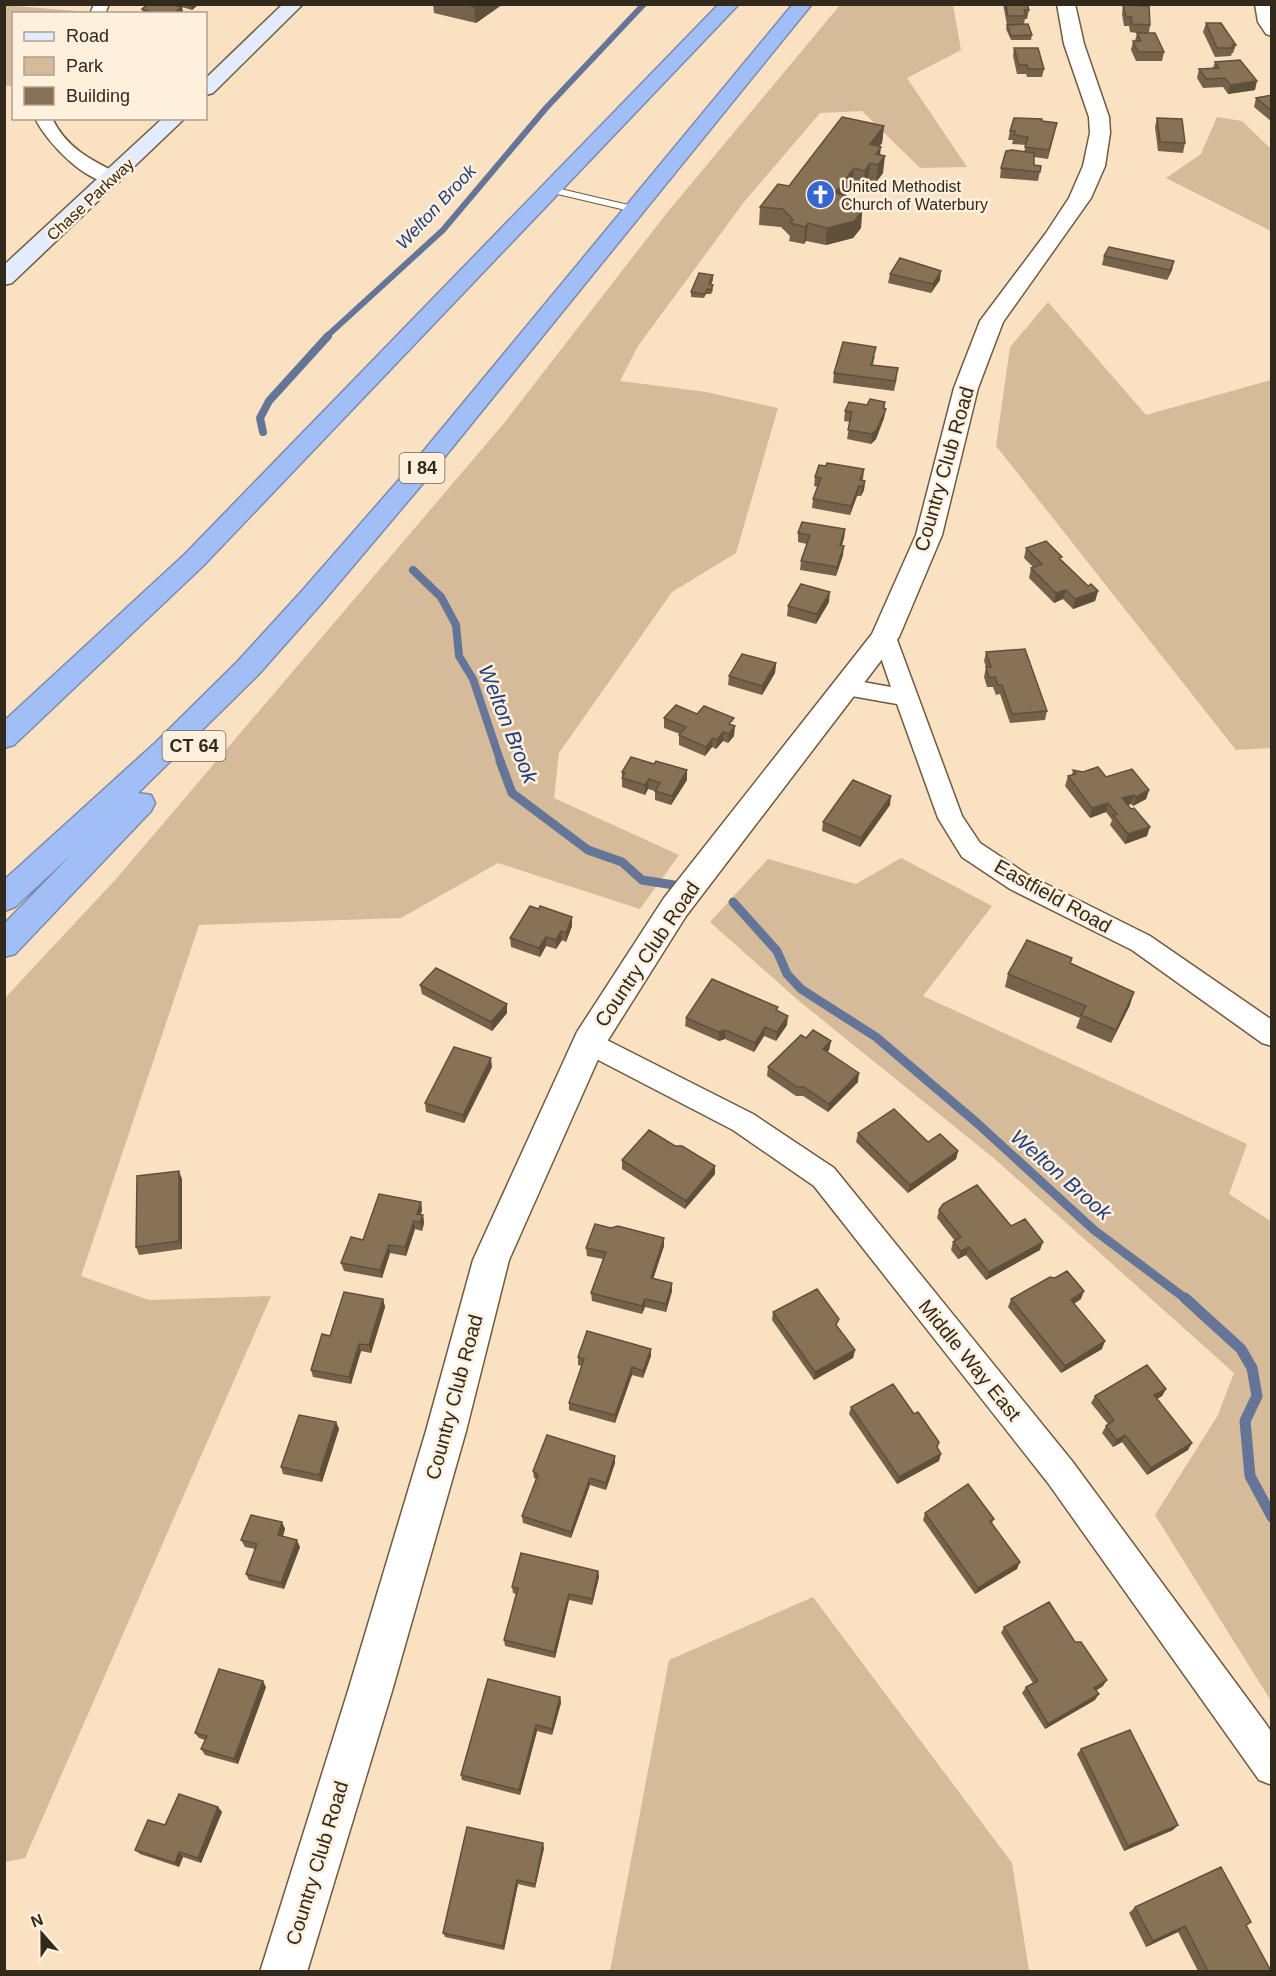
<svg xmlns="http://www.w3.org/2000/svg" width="1276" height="1976" font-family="Helvetica,sans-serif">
	<rect width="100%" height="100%" fill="#f9e1c2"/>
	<!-- green -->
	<path fill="#d6bb9a" d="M4,5l85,7 -75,2 -1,72h-8z
		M840,5h113l8,45 -54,28 60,89 -47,1 -58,-57 -42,2 -76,89 -106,144 -18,35 86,11 72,16 -42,145 -64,39 -113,161 -5,45 125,57 -39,54 -142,-46 -97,55 -202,7 -118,351 68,24 122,-4 -246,562 -20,4 -1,-863 112,-120 389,-457 161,-208z
		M1217,117l25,4 29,28v82l-105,-53 35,-24z
		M1048,302l98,113 125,-35v368l-35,2 -240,-304 14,-99z
		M901,858l91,48 -69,90 324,148 -18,50 43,28 -1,479 -116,-186 63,-100 16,-42 -238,-213 -197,-159 -89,-79 58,-63 88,25z
		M813,1597l199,266 17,108h-419l59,-311z"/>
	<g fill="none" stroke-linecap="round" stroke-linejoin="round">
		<!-- stream-far3 -->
		<path stroke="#657598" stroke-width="6" d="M326,337l117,-107 103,-122 98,-104"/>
		<!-- stream-far2 -->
		<path stroke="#657598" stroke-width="8" d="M263,432l-3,-14 9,-17 59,-65
			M413,570l28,27 15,28 3,31 14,23 28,84"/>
		<!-- stream-far1 -->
		<path stroke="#657598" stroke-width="9" d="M500,761l12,32 76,57 34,12 20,18 32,5
			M733,902l44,49 10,23 14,15 75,48 101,86 117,107 92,69"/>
		<!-- stream -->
		<path stroke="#657598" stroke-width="11" d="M1185,1298l56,51 11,19 5,28 -12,25 5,55 22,41"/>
		<defs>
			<path id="service" d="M552,187l85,20 1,2 -4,3 -85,-20v-4z"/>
			<path id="minor" d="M94,4h15l-4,10h-15z
				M1255,4h16l1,32 -6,-2 -8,-12z
				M35,118h17c14,30 39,42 67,56l3,4 -3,4c-29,7 -73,-40 -84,-64z
				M885,629l8,3 3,5 66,179 18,27 48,32 122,61 122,84v26l-10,-3 -130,-93 -122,-61 -48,-32 -24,-39 -41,-114 -51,-9 -8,-2 -4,-6 4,-6 8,-2 45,8 -17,-50 3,-5z
				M589,1031l164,83 81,54 238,293 194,263 6,9v52l-13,-5 -211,-297 -234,-297 -81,-56 -154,-80 -4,-8 4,-8z"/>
			<path id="tertiary" d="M1057,4h18l9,40 25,73 1,16 -5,33 -14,32 -88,124 -25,66 -36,147 -43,102 -213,279 -83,132 -94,212 -43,171 -74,260 -85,281h-47l88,-281 78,-260 47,-171 104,-228 87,-134 208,-264 44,-99 38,-147 26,-67 66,-88 23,-35 14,-32 7,-33 -1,-16 -25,-73z"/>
			<path id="secondary" d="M283,4h20l-90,89 -7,2v-17z
				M163,118h22l-173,165 -8,2v-20z"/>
			<path id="motorway" d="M719,4h20l-536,562 -189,179 -10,3v-27l181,-167z
				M793,4h19l-382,471 -109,129 -63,71 -120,118 13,2 4,8 -4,8 -136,143 -11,3v-33l68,-70 -57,53 -11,4v-31l151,-137 83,-82 63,-69 111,-127z"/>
		</defs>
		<!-- service casing -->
		<use href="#service" stroke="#6f5a3f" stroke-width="2"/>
		<!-- minor casing -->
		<use href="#minor" stroke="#6f5a3f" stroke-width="3"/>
		<!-- tertiary casing -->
		<use href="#tertiary" stroke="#6f5a3f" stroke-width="3"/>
		<!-- secondary casing -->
		<use href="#secondary" stroke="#6f5a3f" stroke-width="3"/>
		<!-- motorway casing -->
		<use href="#motorway" stroke="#7b8aaa" stroke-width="3"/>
		<!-- service -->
		<use href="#service" fill="#fff" fill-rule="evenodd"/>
		<!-- minor -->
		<use href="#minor" fill="#fff" fill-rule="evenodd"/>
		<!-- tertiary -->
		<use href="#tertiary" fill="#fff" fill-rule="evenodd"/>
		<!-- secondary -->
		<use href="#secondary" fill="#e3ecfc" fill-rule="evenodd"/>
		<!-- motorway -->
		<use href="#motorway" fill="#a2bef6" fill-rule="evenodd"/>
	</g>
	<!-- wall -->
	<path fill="#75624a" d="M148,4h51l-7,6 -10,-3 1,7h-40l-1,-5z
		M433,4h70l-27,19 -42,-10z
		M1003,4h24l2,6 -2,9h-2l-1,5 8,11 -1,5h-20l-5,-11 1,-4z
		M1123,5l27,20 -1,8 15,19 -2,9h-26l-5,-11 2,-9h2l2,-8 -7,-1 -1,-6h-5l-2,-12z
		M1206,23l30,22 -3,8h-1l-1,3 -16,1 -12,-25z
		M1014,48l30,21 -2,8h-15l-1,-3h-9l-4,-18z
		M1215,62l40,28 -27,4 -5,-7 -20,1 -6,-10 2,-9 14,-1z
		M1272,95v27l-18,-15 2,-9z
		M1157,118l28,25 -2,10 -25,-2 -3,-24z
		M1042,121l13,11 -7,27 -14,-2v8l7,1 -3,15 -38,-3 1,-10 23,-16 2,-7 -14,-1 1,-4h-5l2,-9z
		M884,126l-2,17 -3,3 4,27 -7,9 -8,-2 -5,8 -11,-2 -7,9 17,15 -1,18 -8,10 -27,7 -20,-4 -2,3 -15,-3 1,-5 -9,-9 -22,-2 1,-18 29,-21z
		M1104,256l70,5 -2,9 -5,10 -65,-15z
		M890,274l50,6 -9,13 -43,-10z
		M713,275v5l-2,5 2,5 -2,4h-5l-2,4 -13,-1v-5z
		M875,356l-2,9 24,13 -3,13 -61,-8 1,-10z
		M885,402l-1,16 -8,21 -5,5 -24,-5 3,-17 -6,-1 1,-10 22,-6z
		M826,466l38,3 -1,11 2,1 -1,9 -3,6h-4l-7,19 -38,-7 1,-9 5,-12 -4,-1 1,-9z
		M845,529l-1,9 -2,7 1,10 -7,21 -36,-6 1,-9 6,-17 -9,-2v-9z
		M1026,548l35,12 27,26 10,5 -3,10 -22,8 -10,-10 -9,4 -25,-25 2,-10 2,-1 -9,-9z
		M829,602l-13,22 -29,-8 1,-10z
		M986,652l61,59 -2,9 -35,3 -10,-29 -4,1 -3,-8h-6l-3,-10 2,-10 -2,-6z
		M776,663l-1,10 -13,22 -34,-10 1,-9z
		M697,714l37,12v10l-6,7 -5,-2 -7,8 -4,-2 -7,9 -26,-11v-10l1,-1 -16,-6v-10z
		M654,764l33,6v10l-16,25 -16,-5v-9l-7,-2 -3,6 -23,-8v-15z
		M1073,770l33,7 43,13 -3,9 -13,7 -2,-2 -4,1 20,31 -22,8 -15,-19 2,-5 -6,-8 -16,6 -25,-32 3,-10 4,-1z
		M890,805l-30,42 -38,-16 1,-9z
		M572,917v9l-6,16 -4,-2 -6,9 -10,-3 -6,11 -29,-10 -1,-9z
		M1072,958l-1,5 59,42 -19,38 -35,-15 4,-10 -75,-31 3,-13z
		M420,985l87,28 -15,18 -70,-37z
		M777,1011l10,14 -11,16 -12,-5 -10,16 -29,-13 -6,2 -34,-15 1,-8z
		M806,1038l25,3 -2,9 -2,2 31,30 -30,30 -25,-16h-7l-29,-20 1,-9z
		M492,1067l-28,56 -38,-11 -1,-9z
		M858,1133l70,9 30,9 -2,8 -48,34 -52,-51z
		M675,1146l40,20v8l-30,35 -63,-40v-9z
		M182,1179v70l-43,6 -3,-8z
		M421,1202l1,8 -1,4 2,1 1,8 -2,8 -7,-2 -9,27 -16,-3 -8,25 -38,-7 -3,-8 22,-23z
		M939,1210l72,16 29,24 -54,30 -20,-25 -8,4 -7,-9 2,-8 2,-1 -18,-23z
		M664,1246l-11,32 19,5v8l-6,21 -21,-5 -3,7 -50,-13 -1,-8 12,-34 -16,-3 -1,-8z
		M383,1299l2,8 -14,46 -10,-2 -10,33 -38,-7 -2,-7 19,-34z
		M1011,1299h70l-7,5 28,45 -41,24 -53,-66z
		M773,1312l64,14 18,24 -2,8 -39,22 -42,-60z
		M651,1349v7l-8,22 -11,-3 -17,48 -46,-13v-7l13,-37 -4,-1v-8z
		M1166,1389l-4,7 -5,3 31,51 -41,25 -25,-33 -9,5 -11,-14 4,-7 2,-2 -17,-21 4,-7z
		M851,1407l87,41 1,13 -42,23 -48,-70z
		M336,1422l3,7 -17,53 -39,-8 -2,-7z
		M615,1456v7l-9,27 -16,-5 -19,53 -48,-15 -1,-7 14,-37 -2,-1 -1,-7z
		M925,1513l69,6 -2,4 25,46 -42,25 -52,-74z
		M282,1522l3,7 -2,7 17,11 -16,42 -35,-9 -3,-6 9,-25 -10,-2 -4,-7z
		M598,1571l1,6 -7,28 -23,-5 -14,58 -50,-12 -1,-6 12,-46 -3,-1 -1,-6z
		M1004,1627l99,59 -7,4 -1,10 -50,29 -23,-36 4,-6 7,-4 -32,-50z
		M266,1687l-28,77 -33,-9 -4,-6 4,-9 -6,-2 -4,-5z
		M560,1697l1,6 -9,32 -15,-4 -17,64 -58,-15 -1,-5z
		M1081,1749l92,81 -49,21 -47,-97z
		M218,1807l4,5 -21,51 -18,-6 -4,10 -39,-13 -5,-4 30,-25z
		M544,1848l-9,40 -17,-4 -14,66 -59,-13 -2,-4z
		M1135,1907l116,15 -5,4 25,45h-73l-20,-39 -32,15 -17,-34z"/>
	<!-- shaded-wall -->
	<path fill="#5f503c" d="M192,4h7l-7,6 -1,-5z
		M478,4h25l-27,19 -2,-16z
		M182,7l1,7h-10z
		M1257,81l-2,9 -27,4 2,-9z
		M884,126l-2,17 -14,19 2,-18z
		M881,147l-2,16 6,-7 -2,17 -7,9 2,-17 -2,-11z
		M870,163l-2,17 -5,8 2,-17z
		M854,168l-2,18 -18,25 1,-18z
		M862,210l-1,18 -8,10 -27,7 1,-17z
		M808,223l-2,18 -2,3 1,-17z
		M1174,261l-2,9 -5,10 3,-10z
		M941,271l-1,9 -9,13 2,-9z
		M886,409l-2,9 -8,21 -5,5 1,-10z
		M865,481l-1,9 -3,6 1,-9z
		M859,486l-2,10 -7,19 1,-9z
		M845,529l-1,9 -5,16 1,-9z
		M844,546l-1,9 -7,21 1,-9z
		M1066,590l-3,9 -9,4 2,-10z
		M1098,591l-3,10 -22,8 2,-10z
		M830,592l-1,10 -13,22 1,-10z
		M776,663l-1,10 -13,22v-9z
		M735,726l-1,10 -6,7 1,-9z
		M723,732v9l-7,8 1,-9z
		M713,738l-1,9 -7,9 1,-9z
		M687,770v10l-16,25 1,-9z
		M649,779l-1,10 -3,6v-10z
		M1149,790l-3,9 -13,7 3,-9z
		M1134,795l-3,9 -12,4 3,-10z
		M891,796l-1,9 -30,42 1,-9z
		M1108,803l-2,9 -16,6 2,-10z
		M1150,827l-3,9 -22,8 3,-10z
		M572,917v9l-6,16v-9z
		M561,931l1,9 -6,9v-9z
		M546,937v9l-6,11 -1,-9z
		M1134,992l-4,13 -19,38 5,-13z
		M507,1004v9l-15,18 -1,-9z
		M788,1016l-1,9 -11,16 1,-9z
		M765,1027l-1,9 -10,16 1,-9z
		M725,1030v9l-6,2v-9z
		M831,1041l-2,9 -7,8 1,-9z
		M491,1058l1,9 -28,56 -1,-8z
		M859,1073l-1,9 -30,30 1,-8z
		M958,1151l-2,8 -48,34 2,-8z
		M715,1166v8l-30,35 1,-8z
		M179,1171l3,8v70l-3,-8z
		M421,1202l1,8 -4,12 -1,-8z
		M423,1215l1,8 -2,8 -2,-9z
		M414,1221l1,8 -9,27 -1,-9z
		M664,1238v8l-13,40v-8z
		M1043,1242l-3,8 -54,30 3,-8z
		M389,1245l1,8 -8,25 -2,-8z
		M969,1247l-3,8 -8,4 3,-8z
		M672,1283v8l-6,21v-8z
		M1084,1291l-3,8 -14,9 4,-8z
		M383,1299l2,8 -14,46 -2,-8z
		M645,1299v8l-3,7v-8z
		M1105,1341l-3,8 -41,24 4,-7z
		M359,1344l2,7 -10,33 -2,-7z
		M651,1349v7l-8,22v-7z
		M855,1350l-2,8 -39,22 1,-8z
		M632,1367v8l-17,48v-8z
		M1166,1389l-4,7 -12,7 4,-8z
		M336,1422l3,7 -17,53 -3,-7z
		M1125,1435l-3,7 -9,5 4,-7z
		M1192,1443l-4,7 -41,25 4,-7z
		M941,1454l-2,7 -42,23 2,-7z
		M615,1456v7l-9,27v-7z
		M590,1478v7l-19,53v-6z
		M282,1522l3,7 -4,13 -3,-7z
		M297,1540l3,7 -16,42 -3,-6z
		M1020,1562l-3,7 -42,25 3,-6z
		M598,1571l1,6 -7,28v-6z
		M569,1594v6l-14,58 -1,-6z
		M1107,1680l-4,6 -12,8 3,-6z
		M263,1681l3,6 -28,77 -4,-5z
		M1099,1694l-4,6 -50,29 3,-5z
		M560,1697l1,6 -9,32v-6z
		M536,1725l1,6 -17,64 -1,-5z
		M218,1807l4,5 -21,51 -3,-5z
		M1178,1825l-5,5 -49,21 4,-5z
		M543,1843l1,5 -9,40v-4z
		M179,1852l4,5 -4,10 -4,-4z
		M517,1880l1,4 -14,66 -1,-4z
		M1185,1926l-7,6 -32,15 7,-6z"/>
	<!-- building -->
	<path fill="#887256" stroke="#5f503c" stroke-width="1.5" d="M148,4h21l13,3 -9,7h-16l-15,-5z
		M466,4h12l-4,3z
		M1006,4h21l2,6h-5l2,6h-18z
		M1123,5l26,1 1,19 -18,-1 -1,-7h-5z
		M1206,23h15l15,22h-4l1,3h-16z
		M1028,24l4,11 -21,1 -4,-11z
		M1137,33h18l9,19h-26l-5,-11h8z
		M1014,48h24l6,21h-16l-1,-4h-8z
		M1240,60l17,21 -27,4 -5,-7 -19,1 -7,-10 20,-1 -4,-6z
		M1272,95v16l-16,-13z
		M842,117l42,9 -14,18 11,3 -5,7 9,2 -7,9 -8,-2 -5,8 -11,-3 -19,25 11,3 16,14 -7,11 -28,7 -19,-5 -3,4 -15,-4 3,-3 -10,-11 -23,-2 18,-23 11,2z
		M1014,118l28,1v2l15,2 -8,27 -24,-3 3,-10 -14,-2 1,-4h-5z
		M1157,118l25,1 3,24 -25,-1z
		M1012,150l22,3v12l7,1 -1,6 -39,-4 5,-17z
		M1109,247l65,14 -4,9 -66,-14z
		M900,258l41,13 -8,13 -43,-10z
		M699,273l14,2 -4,9 4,1 -2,5 -4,-1 -2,5 -14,-2z
		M843,342l33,5 -5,18 27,3 -3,13 -61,-8z
		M870,399l15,3 -2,6 3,1 -9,20 -5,5 -24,-4 4,-18 -7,-1 4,-9 18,3z
		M827,463l37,6 -4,11 5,1 -3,6 -3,-1 -8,20 -38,-7 8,-21 -6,-1 4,-12 7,1z
		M802,522l43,7 -5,16 4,1 -7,21 -36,-6 9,-26 -12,-2z
		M1046,541l16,16 -3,1 29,28 3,-2 7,7 -23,8 -9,-9 -10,3 -25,-25 11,-4 -16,-16z
		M801,584l29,8 -13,22 -29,-8z
		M1025,649l22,62 -35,3 -10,-29h-4l-3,-8 -6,1 -3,-11h5l-5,-15z
		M742,654l34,9 -14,23 -33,-10z
		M676,705l21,9 7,-8 30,12 -5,6 6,2 -6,8 -6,-2 -6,8 -4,-2 -7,9 -27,-12 7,-8 -22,-9z
		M631,757l23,7 2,-3 31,9 -15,26 -17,-5 5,-8 -11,-4 -4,6 -23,-7 3,-5 -3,-1z
		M1098,767l8,10 26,-8 17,21 -13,7 -2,-2 -12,3 9,11 3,-1 16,19 -22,7 -15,-19 4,-1 -9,-11 -16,5 -24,-32 8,-2 -3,-4 10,2z
		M853,780l38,16 -30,42 -38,-16z
		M530,906l9,3 1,-3 32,11 -6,16 -5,-2 -5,9 -10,-3 -7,11 -29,-10z
		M1027,940l45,18 -2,5 64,29 -18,38 -35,-15 5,-9 -78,-32z
		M436,968l71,36 -16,18 -71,-37z
		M712,979l66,28 -2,3 12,6 -11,16 -12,-5 -10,16 -30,-13 -6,2 -33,-14z
		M813,1030l18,11 -8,8 36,24 -30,31 -25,-17h-7l-29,-20 33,-32 5,3z
		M454,1047l37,11 -28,57 -38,-12z
		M894,1109l34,33 12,-8 18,17 -48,34 -52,-52z
		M649,1130l26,16h7l33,20 -29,35 -64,-41z
		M179,1171v70l-43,6 1,-71z
		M977,1185l34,41 14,-7 18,23 -54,30 -20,-25 -8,4 -8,-9 8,-5 -22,-27 4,-6z
		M379,1194l42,8 -4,12 6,1 -3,7 -6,-1 -9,26 -16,-2 -9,25 -39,-7 10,-26 12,3z
		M595,1224l16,4 7,-2 46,12 -13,40 21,5 -6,21 -21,-5 -3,7 -51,-13 15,-41 -20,-4z
		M1067,1271l17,20 -13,9 34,41 -40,25 -54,-67 39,-22 5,1z
		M817,1289l22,30 -3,6 19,25 -40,22 -42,-60z
		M344,1292l39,7 -14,46 -10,-1 -10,33 -38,-7 11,-36 8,2z
		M587,1331l64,18 -8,22 -11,-4 -17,48 -46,-12 15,-44 -6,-2z
		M1147,1365l19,24 -12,6 38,48 -41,25 -26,-33 -8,5 -11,-14 8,-6 -19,-24z
		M893,1384l21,30 4,-2 21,30 -2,5 4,7 -42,23 -48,-70z
		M299,1415l37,7 -17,53 -38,-8z
		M547,1435l68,21 -9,27 -16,-5 -19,54 -49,-16 16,-41 -5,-4z
		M968,1484l26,35 -4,2 30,41 -42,26 -53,-75z
		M251,1515l31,7 -4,13 19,5 -16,43 -35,-9 11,-30 -16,-4z
		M521,1553l77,18 -6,28 -23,-5 -15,58 -50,-12 14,-52 -6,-1z
		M1049,1602l26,40h6l26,38 -13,8 5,6 -51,30 -22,-37 12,-6 -34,-54z
		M219,1669l44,12 -29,78 -33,-10 6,-13 -12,-3z
		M488,1679l72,18 -8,32 -16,-4 -17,65 -58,-15z
		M1130,1730l48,95 -50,21 -47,-97z
		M179,1794l39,13 -20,51 -19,-6 -4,11 -40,-13 13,-30 17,5z
		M467,1827l76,16 -8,41 -18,-4 -14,66 -60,-13z
		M1221,1867l30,55 -5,3 25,46h-63l-23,-45 -32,15 -18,-34z"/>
	<!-- icons -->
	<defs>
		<symbol id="church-disc" viewBox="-11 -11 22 22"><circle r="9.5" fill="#3566d6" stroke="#fff0dd"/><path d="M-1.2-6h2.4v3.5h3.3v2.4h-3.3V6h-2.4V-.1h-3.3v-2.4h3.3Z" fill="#fff"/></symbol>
	</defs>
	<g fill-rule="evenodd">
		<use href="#church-disc" x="804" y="178" width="33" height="33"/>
	</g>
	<g text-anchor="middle" stroke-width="5" stroke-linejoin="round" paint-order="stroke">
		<!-- far-poi labels -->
		<g font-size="16" fill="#32291d" stroke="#fff0dd" text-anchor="start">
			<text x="841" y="192">United Methodist<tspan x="841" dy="18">Church of Waterbury</tspan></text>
		</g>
		<!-- far-street labels -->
		<g font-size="16" fill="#32291d" stroke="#fff0dd">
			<text transform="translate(90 199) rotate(-43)" y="6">Chase Parkway</text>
		</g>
		<!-- far-water labels -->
		<g font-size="18" font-style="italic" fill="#203d7e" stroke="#fff0dd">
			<text transform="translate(436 207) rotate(-47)" y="6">Welton Brook</text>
		</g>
		<!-- shield labels -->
		<g fill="#fff0dd" stroke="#706557" stroke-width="1.5">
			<rect x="399.5" y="453" width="45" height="30" rx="4.5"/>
			<rect x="162.5" y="731" width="63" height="30" rx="4.5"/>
		</g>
		<g font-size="18" font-weight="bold" fill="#32291d">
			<text x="422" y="474">I 84</text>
			<text x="194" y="752">CT 64</text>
		</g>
		<!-- street labels -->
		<g font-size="20" fill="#32291d" stroke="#fff0dd">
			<text transform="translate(944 469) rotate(-74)" y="7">Country Club Road</text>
			<text transform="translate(1053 896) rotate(29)" y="7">Eastfield Road</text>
			<text transform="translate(647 954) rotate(-56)" y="7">Country Club Road</text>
			<text transform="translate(970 1360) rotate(51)" y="7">Middle Way East</text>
			<text transform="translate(454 1397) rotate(-75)" y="7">Country Club Road</text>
			<text transform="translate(317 1863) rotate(-73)" y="7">Country Club Road</text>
		</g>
		<!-- water labels -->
		<g font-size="21" font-style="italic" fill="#203d7e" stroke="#fff0dd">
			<text transform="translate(508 724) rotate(68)" y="7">Welton Brook</text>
			<text transform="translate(1061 1175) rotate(41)" y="7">Welton Brook</text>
		</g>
	</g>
	<!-- border -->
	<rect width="1276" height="1976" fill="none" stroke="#32291d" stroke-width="12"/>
	<!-- legend -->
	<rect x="12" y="12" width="195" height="108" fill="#fff0dd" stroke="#ada090" stroke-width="1.5"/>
	<rect x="24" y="32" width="30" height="9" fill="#e3ecfc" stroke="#ada090" stroke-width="1.5"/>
	<text x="66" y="42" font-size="18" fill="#32291d">Road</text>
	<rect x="24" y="57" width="30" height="18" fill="#d6bb9a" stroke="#ada090" stroke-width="1.5"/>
	<text x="66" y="72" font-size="18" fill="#32291d">Park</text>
	<rect x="24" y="87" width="30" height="18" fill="#887256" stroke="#ada090" stroke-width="1.5"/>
	<text x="66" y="102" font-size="18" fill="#32291d">Building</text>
	<!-- north arrow -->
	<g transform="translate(42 1934) rotate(339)" stroke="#fff0dd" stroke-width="4.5" paint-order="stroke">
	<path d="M0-4.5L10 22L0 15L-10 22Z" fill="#32291d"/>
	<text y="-9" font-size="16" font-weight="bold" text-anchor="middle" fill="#32291d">N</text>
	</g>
</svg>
